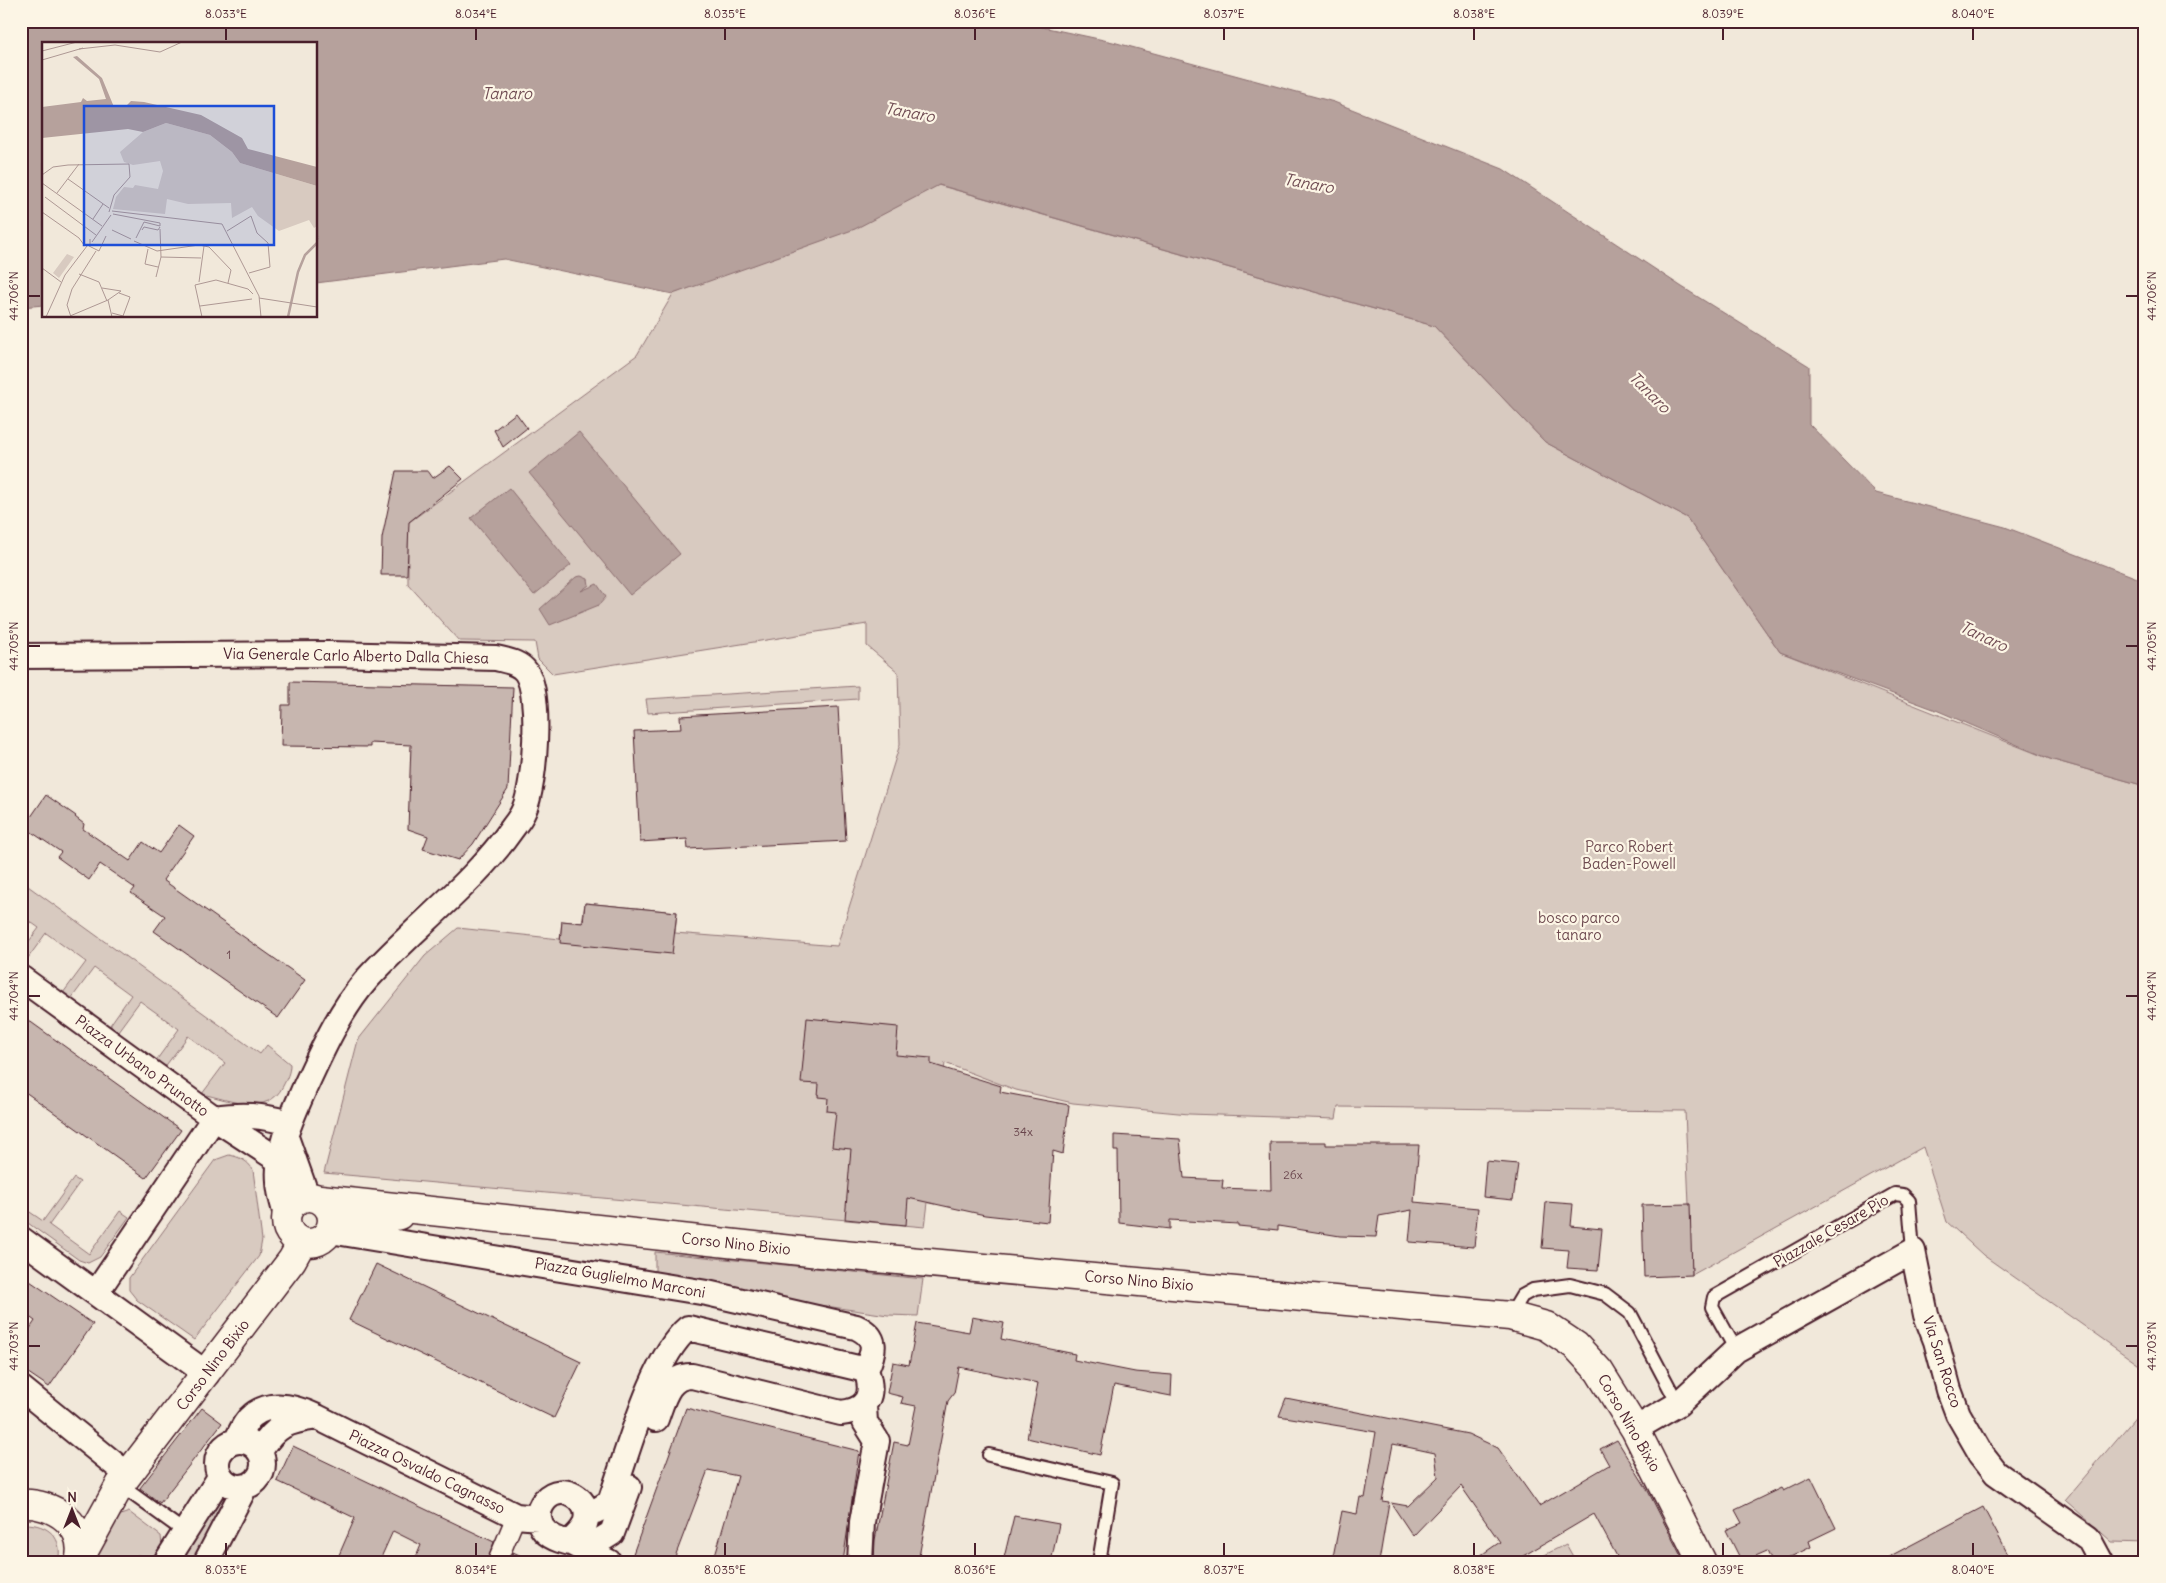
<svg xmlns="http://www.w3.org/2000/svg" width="2166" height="1583" font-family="Delius,sans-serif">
	<rect width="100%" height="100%" fill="#f1e8da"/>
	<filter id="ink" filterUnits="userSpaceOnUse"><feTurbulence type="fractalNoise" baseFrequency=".02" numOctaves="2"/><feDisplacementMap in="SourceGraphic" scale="10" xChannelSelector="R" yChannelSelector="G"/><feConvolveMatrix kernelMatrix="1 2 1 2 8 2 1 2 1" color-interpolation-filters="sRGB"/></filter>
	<g filter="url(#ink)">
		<!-- green -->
		<path fill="#d8cac0" stroke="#917476" d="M938,185l496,141 111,116 142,76 93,134 270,107 95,27v583l-162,-114 -36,-33 -24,-75 -231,128 -7,-164 -347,-4 -2,12 -147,-5 -116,-11 -57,-13 -71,-27 -20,164 -601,-54 34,-133 67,-84 33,-28 102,11 2,-18 20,2 3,-20 92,9 -2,21 162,13 63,-202 -2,-72 -31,-26v-22l-314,50 -15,-15 -3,-17 -76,-1 -51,-57v-61l229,-168 36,-61z
			M858,686v13l-210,14 -2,-14z
			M21,881l239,173 7,-9 23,19c0,9 -3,14 -7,22 -15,31 -53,14 -81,8l23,-31 -37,-27 -24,32 -9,-6 24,-33 -39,-28 -22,30 -8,-6 21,-30 -37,-27 -23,31 -8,-6 23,-31 -40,-29 -23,32 -2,-1v-12l18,-24 -18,-13z
			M229,1155c11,2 19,6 24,15l9,70 -3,16 -65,84 -57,-40 -8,-10v-12l86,-118z
			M74,1178l6,4 -31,43 40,29 31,-43 9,6 -29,40 -12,6 -9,-3 -58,-42v-12l22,15z
			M655,1252l268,27 -5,37 -30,-1 -181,-26 -52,-18z
			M2145,1406v137l-33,-1 -47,-42z
			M222,1495l4,2 -34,65h-10z
			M129,1512l32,24 1,9 -10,12 -15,-2 -6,7h-46l33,-46z
			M25,1524c23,0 39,14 33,38h-37v-36z
			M1566,1544l10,18h-45z"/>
		<!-- water -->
		<path fill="#b6a19c" stroke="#8b6d6f" d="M21,21h993l99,21 221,60 169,67 179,118 127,79v58l67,69 129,34 140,54v205l-95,-27 -114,-49 -156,-58 -93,-134 -142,-76 -111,-116 -495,-141 -84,44 -182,65 -169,-35 -188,24v-239h-272v261l-23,2z
			M579,432l101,122 -50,41 -101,-122z
			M509,488l62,77 -37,30 -63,-77z
			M581,576l7,3 1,6 -8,6 16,-7 9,13 -7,8 -49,20 -10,-16 36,-32z"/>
		<!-- building -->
		<path fill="#c7b6af" stroke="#4a1f2b" d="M516,413l11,15 -24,19 -9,-17z
			M450,466l13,13 -54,43 -2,53h-26l1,-37 14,-67h32l5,7z
			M290,682l223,5 -5,102 -35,55 -15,16 -35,-11 5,-13 -20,-7 3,-84 -41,-2v4l-89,-1 1,-41h8z
			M838,707l8,134 -158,8 -1,-10 -47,3 -6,-111 47,-2 -1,-13z
			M46,795l30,21 -1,1 9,7 -1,5 47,32 13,-19 16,11 20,-28 15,11 -31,44 142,100 -27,38 -124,-87 11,-15 -34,-23 4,-5 -35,-24 -11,16 -32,-23 4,-5 -37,-25z
			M585,903l92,9 -5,42 -112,-11 2,-22 21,2z
			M21,1015l160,115 -35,48 -125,-89z
			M807,1018l91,9 -2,28 35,3v6l70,22 -1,6 69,13 -6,49 -10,-3 -5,71 -63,-7 -77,-17 -2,27 -61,-6 6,-70 -19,-2 4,-35 -9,-1 1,-13 -10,-1 1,-13 -18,-1z
			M1114,1135l66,4 4,39 39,2 -1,8 49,2 -1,-48h56v3h93l-5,57 64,6 -4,39 -65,-5 3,-32 -33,6 -3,21 -36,-1 -62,-10v4l-40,-4v-2l-68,-4v9l-51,-6 -1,-72h-4z
			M1486,1161l32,3 -5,36 -30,-3z
			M1546,1202l27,2 -2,22 31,3 -4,41 -31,-2 2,-18 -27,-2z
			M1690,1204l2,71 -48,2 -2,-72z
			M376,1264l205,98 -27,56 -205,-98z
			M21,1275l72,49 -44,63 -28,-19v-26l14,-21 -14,-10z
			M972,1317l32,6 -3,16 74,15 -1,6 61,12 37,3 -1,21 -57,-11 -14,70 -73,-17 11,-55 -79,-16 -5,26 -6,8 -30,161h-44l1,-22 19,-98 14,3 8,-39 -15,-3 2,-6 -16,-4 6,-31 16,3 8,-42 52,9z
			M1286,1398l182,36 30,14 41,58 70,-41 -9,-16 17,-9 30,49 37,73h-64l-26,-48 -81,48h-42l29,-20 -39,-56 -48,50 -22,-33 17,3 30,-29 -3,-24 -42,-9 -11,57 7,1 -10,60h-47l10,-51 15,3 3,-17 5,1 11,-66 -97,-16z
			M202,1408l20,15 -62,80 -20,-15z
			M686,1408l173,43 -16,111h-130l25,-86 -30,-6 -35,92h-43z
			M293,1446l201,96 -7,20h-73l7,-17 -28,-14 -14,31h-43l19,-44 -78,-37z
			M1811,1477l25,51 -27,13 2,6 -31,15h-8l-5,-11 -25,11 -16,-32 16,-7 -7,-13 46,-22 2,3z
			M1983,1507l29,55h-133z
			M1014,1516l45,8 -8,38h-48z
			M513,1552l21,10h-25z"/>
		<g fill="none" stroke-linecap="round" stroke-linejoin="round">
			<defs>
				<path id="service" d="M1510,1316l12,-20 11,-6 37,-5 35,9 25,19 48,91
					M1736,1350l-24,-43 2,-10 181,-103 8,1 6,6 4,50
					M989,1455l123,28 -13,79
					M120,1485l65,47"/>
				<path id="pedestrian" d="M497,1562l19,-46"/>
				<path id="minor" d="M21,656l308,-2 167,4c11,3 23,4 30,14 16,22 9,113 -2,138 -2,5 -6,11 -10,16 -40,58 -100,101 -147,153 -27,31 -45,71 -62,108 -12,28 -29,62 -26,94 0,11 4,23 7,34
					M21,978l193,140 66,43
					M214,1118c29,-4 47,-3 75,5
					M287,1140l20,56
					M336,1232l371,61 149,34c22,10 19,23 10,43l-178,-42c-36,30 -61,127 -78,174l-14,9 -10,-1
					M21,1239l186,135
					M96,1293l118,-175
					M21,1388l107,87
					M317,1417l191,95 8,4 23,2
					M656,1419c7,-19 12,-44 36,-43l149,37c27,-3 34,-18 25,-43
					M1635,1429l43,-25 58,-54 177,-99 13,64 10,26 13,49 9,24 23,40 15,19 92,65 13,24
					M217 1464a23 23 0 1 1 46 0a23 23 0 1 1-46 0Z
					M236,1441c5,-9 9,-20 17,-26 19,-15 45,-7 64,2 -30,4 -41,8 -57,34
					M570,1542c5,-5 12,-10 15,-18 9,-24 -23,-43 -40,-24 -4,5 -7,11 -6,18 2,23 36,27 54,27l19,-12 17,-46
					M573,1544l36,18
					M166,1562l54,-85
					M206,1562l39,-75
					M860,1562l2,-40 15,-81 -12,-19 -1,-16"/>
				<path id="secondary" d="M286 1220a23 23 0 1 1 46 0a23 23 0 1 1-46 0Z
					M320,1199l490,53 700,64 36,10 30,20 23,25 36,58 67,133
					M329,1231l70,-16
					M21,1504c32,-2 68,21 58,58
					M80,1558l40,-73 172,-225 10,-18"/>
			</defs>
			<!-- service casing -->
			<use href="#service" stroke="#4a1f2b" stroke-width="16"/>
			<!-- pedestrian casing -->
			<use href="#pedestrian" stroke="#4a1f2b" stroke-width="21"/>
			<!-- minor casing -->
			<use href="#minor" stroke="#4a1f2b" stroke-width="28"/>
			<!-- secondary casing -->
			<use href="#secondary" stroke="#4a1f2b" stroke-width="31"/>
			<!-- service -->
			<use href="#service" stroke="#fcf5e5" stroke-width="12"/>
			<!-- pedestrian -->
			<use href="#pedestrian" stroke="#fcf5e5" stroke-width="18"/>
			<!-- minor -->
			<use href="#minor" stroke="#fcf5e5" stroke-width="24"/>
			<!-- secondary -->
			<use href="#secondary" stroke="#fcf5e5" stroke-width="28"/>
		</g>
	</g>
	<!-- ticks -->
	<path fill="none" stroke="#4a1f2b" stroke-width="2" d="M226,28v12M476,28v12M725,28v12M975,28v12M1224,28v12M1474,28v12M1723,28v12M1973,28v12M28,296h12M2126,296h12M28,646h12M2126,646h12M28,996h12M2126,996h12M28,1346h12M2126,1346h12M226,1543v13M476,1543v13M725,1543v13M975,1543v13M1224,1543v13M1474,1543v13M1723,1543v13M1973,1543v13"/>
	<g text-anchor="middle" stroke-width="4.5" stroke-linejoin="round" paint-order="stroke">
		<!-- number labels -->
		<g font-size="12" fill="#69454c">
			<text x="229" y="959">1</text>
			<text x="1023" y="1136">34x</text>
			<text x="1293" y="1179">26x</text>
		</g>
		<!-- street labels -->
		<g font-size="15" fill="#4a1f2b" stroke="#fcf5e5">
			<text transform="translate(356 656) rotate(1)" y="5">Via Generale Carlo Alberto Dalla Chiesa</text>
			<text transform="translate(142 1066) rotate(36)" y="5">Piazza Urbano Prunotto</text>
			<text transform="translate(1831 1231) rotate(-30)" y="5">Piazzale Cesare Pio</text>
			<text transform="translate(736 1244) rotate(6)" y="5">Corso Nino Bixio</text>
			<text transform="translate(620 1278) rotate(10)" y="5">Piazza Guglielmo Marconi</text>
			<text transform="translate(1139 1281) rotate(5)" y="5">Corso Nino Bixio</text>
			<text transform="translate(1942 1362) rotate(72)" y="5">Via San Rocco</text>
			<text transform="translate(213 1365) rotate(-53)" y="5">Corso Nino Bixio</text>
			<text transform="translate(1629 1423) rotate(60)" y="5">Corso Nino Bixio</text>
			<text transform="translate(427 1472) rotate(26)" y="5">Piazza Osvaldo Cagnasso</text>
		</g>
		<!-- park labels -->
		<g font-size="15" fill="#6e4a50" stroke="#fcf5e5">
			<text x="1629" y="852">Parco Robert<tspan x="1629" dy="17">Baden-Powell</tspan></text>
			<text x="1579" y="923">bosco parco<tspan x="1579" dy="17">tanaro</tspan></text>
		</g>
		<!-- water labels -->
		<g font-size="16" font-style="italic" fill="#704c53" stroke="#fcf5e5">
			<text x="507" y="99">Tanaro</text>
			<text transform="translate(910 112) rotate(10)" y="6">Tanaro</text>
			<text transform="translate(1309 183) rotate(10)" y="6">Tanaro</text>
			<text transform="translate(1650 392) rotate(45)" y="6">Tanaro</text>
			<text transform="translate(1984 636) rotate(25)" y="6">Tanaro</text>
		</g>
	</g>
	<!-- overview -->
	<g transform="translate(42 42)">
		<rect width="275" height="275" fill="#f1e8da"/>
		<path d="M124,81l44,12 22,17 8,11 77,23v40l-3,2 -5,-8 -30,11 -21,-15 -6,-9 -20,11 -1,-15 -43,1 -21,-5 -2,15 -52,-5 3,-12 8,-10 9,1 2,-3 23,4 5,-18 -3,-10 -27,4 -9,-3 -4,-10 23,-20zM25,212l7,3 -15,21 -6,-5z" fill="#d8cac0"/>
		<path d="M35,14l25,22 12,29h11l6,-6 13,1 57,13 41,23 6,11 69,18v19l-77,-23 -8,-11 -22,-17 -44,-12 -23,9 -15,-3 -86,9v-31l39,-5 2,-4 4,3 19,-2 -7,-20 -26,-22z" fill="#b6a19c"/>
		<path fill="none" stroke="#b6a19c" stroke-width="2.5" d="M246,275l10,-45 7,-17 12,-12"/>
		<path fill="none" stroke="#ae9894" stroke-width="1" d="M37,7l36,-4 45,7 22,-10M0,9l35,-9M0,18l41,-12M0,133l11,-8 15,-2 61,-1 1,13 -16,18 -5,17M26,137l41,29M0,141l60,43M15,151l22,-29M3,155l51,38M70,169l110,13 37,72 2,21M0,170l37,26 5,7h6v-6M71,172l47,9v3l-16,-4 -8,16M51,177l10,-15M70,188l19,9M100,188l2,-3 14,3 2,-3M185,189l24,-15 6,17 11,10 2,24 -21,6M92,199l23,10 42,-6 10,2 22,23 -3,13M50,200l19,-27M47,204l10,5 7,-15M106,207l-3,15 13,3M119,215l40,1M0,226l19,14M37,232l20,8 8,19M114,235l5,-20 -1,-28M157,240l5,-36M153,243l21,-5 32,9 5,5M153,243l7,32M60,246l19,3M217,256l58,9M66,258l4,17M158,264l52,-7M70,271l11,3 6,-16 1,-3 -11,-4M28,274l38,-16 13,-9M4,275l19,-42 22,-29M29,275l-4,-12 5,-16 24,-38"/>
		<path fill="#1d4ed8" fill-opacity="0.15" stroke="#1d4ed8" stroke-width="2.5" d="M42,64h190v139h-190z"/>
		<rect width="275" height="275" fill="none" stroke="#4a1f2b" stroke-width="2.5"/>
	</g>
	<!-- margin -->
	<rect width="2166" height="1583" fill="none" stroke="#fcf5e5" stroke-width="55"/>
	<!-- north arrow -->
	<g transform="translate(72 1510)" stroke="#fcf5e5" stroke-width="4" paint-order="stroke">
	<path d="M0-4L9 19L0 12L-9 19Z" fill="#4a1f2b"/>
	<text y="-8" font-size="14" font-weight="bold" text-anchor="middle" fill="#4a1f2b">N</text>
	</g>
	<rect x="28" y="28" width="2110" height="1528" fill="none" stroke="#4a1f2b" stroke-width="2"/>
	<g font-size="12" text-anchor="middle" fill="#4a1f2b">
		<text x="226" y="18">8.033°E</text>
		<text x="476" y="18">8.034°E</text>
		<text x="725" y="18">8.035°E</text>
		<text x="975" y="18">8.036°E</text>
		<text x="1224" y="18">8.037°E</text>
		<text x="1474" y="18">8.038°E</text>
		<text x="1723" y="18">8.039°E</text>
		<text x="1973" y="18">8.040°E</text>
		<text transform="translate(14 296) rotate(-90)" y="4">44.706°N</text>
		<text transform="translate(2152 296) rotate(-90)" y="4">44.706°N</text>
		<text transform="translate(14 646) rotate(-90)" y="4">44.705°N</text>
		<text transform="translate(2152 646) rotate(-90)" y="4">44.705°N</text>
		<text transform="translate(14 996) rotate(-90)" y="4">44.704°N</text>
		<text transform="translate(2152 996) rotate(-90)" y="4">44.704°N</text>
		<text transform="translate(14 1346) rotate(-90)" y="4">44.703°N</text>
		<text transform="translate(2152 1346) rotate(-90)" y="4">44.703°N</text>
		<text x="226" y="1574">8.033°E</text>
		<text x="476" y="1574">8.034°E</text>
		<text x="725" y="1574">8.035°E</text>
		<text x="975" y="1574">8.036°E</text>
		<text x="1224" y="1574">8.037°E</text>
		<text x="1474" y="1574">8.038°E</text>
		<text x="1723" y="1574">8.039°E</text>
		<text x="1973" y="1574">8.040°E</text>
	</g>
</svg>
